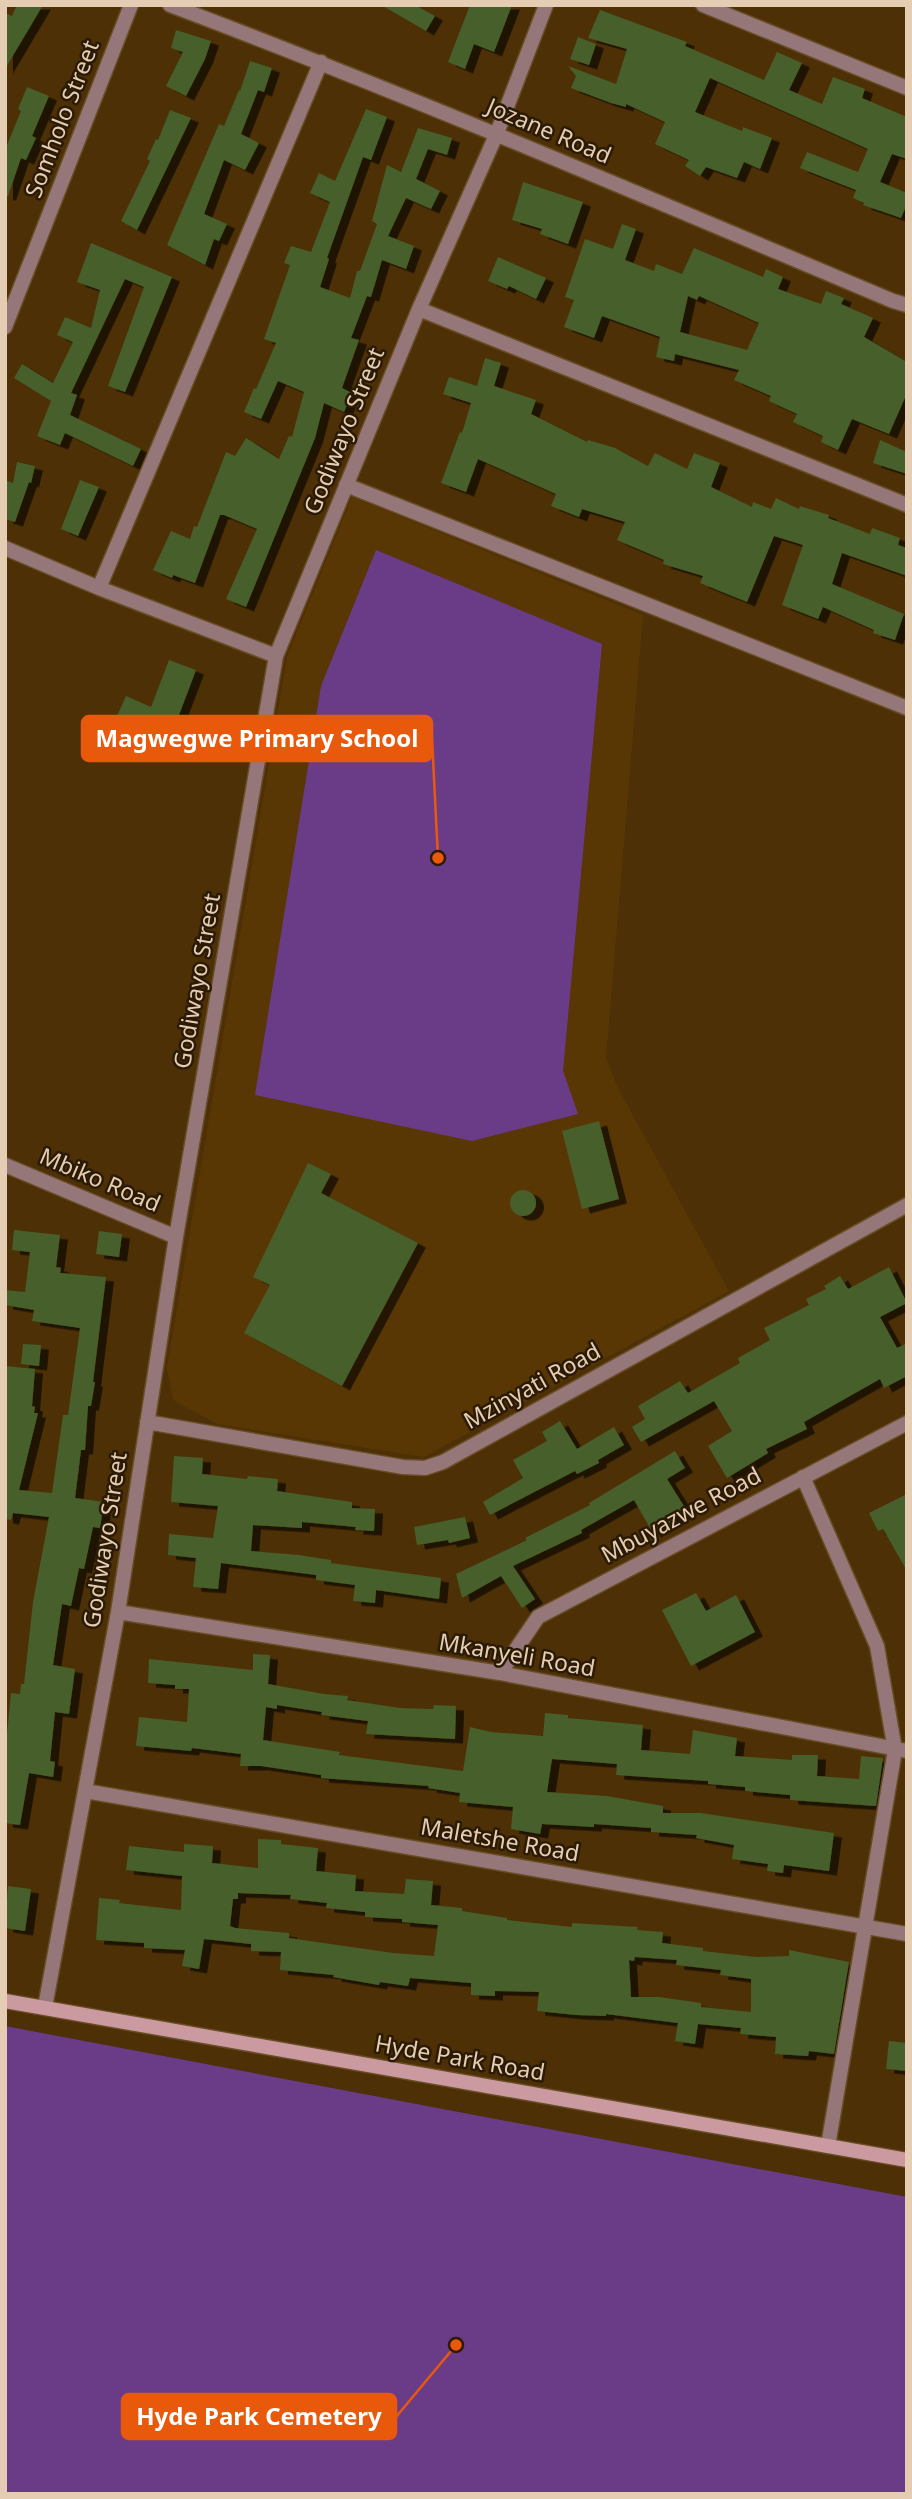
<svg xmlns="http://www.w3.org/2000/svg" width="912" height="2499" font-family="'Noto Sans',sans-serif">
	<defs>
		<filter id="shadow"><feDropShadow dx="8" dy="4.5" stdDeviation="0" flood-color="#0009"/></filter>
	</defs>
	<rect width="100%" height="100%" fill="#4d3005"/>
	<!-- built -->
	<path fill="#593705" d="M352,497l291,118 -37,443 12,30 111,203 -305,166 -207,-33 -44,-24 -6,-32 120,-711z"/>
	<!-- green -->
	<path fill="#6a3c88" d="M376,550l226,94 -39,427 15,43 -106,27 -217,-46 66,-409z
		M5,2026l902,171v297h-902z"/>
	<!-- building -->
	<path fill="#465f29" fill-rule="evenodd" filter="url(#shadow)" d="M17,5h26l-38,64v-56l7,3z
		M381,5h34l20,11 -9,15z
		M470,5h42l-18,47 -20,-8 -9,25 -17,-7z
		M600,10l87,32 -2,4 79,34 13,-28 25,11 -13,27 33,14 11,-27 32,12 -3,9 45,19v42l-15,-5 -12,28 27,11v11l-6,14 -38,-13 1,-2 -11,-5 3,-8 -56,-22 7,-16 51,20 10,-23 -158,-71 -15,34 47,19 1,-4 29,11 -12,31 -16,-7 -7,16 -31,-11 -6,9 -15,-10 4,-6 -34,-16 10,-22 -39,-18v3l-15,-4 -40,-15 5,-12 -8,-10 48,18 11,-35 -39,-11z
		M176,30l35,11 -6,18 -19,37 -20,-10 17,-34 -12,-4z
		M578,37l18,7 -7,21 -19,-6z
		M250,61l22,7 -8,24 -6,-2 -17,44 18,9 -14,27 -21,-10 -20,54 23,10 -8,17 -5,-2 -9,26 -38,-20 52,-121 5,2 15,-36 1,1z
		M27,87l22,9 -17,40 4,2 -10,22 -5,-2 -13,38h-3v-46l16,-39 -3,-2z
		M366,109l21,8 -16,43 -8,-3 -36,101 2,1 -9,28 30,11 7,-27h3l17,-47 -5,-3 15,-56 14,7 17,-44 34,10 -5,17 -19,-6 -12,30 24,12 -9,18 -25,-11 -18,38 26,10 -8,23 -24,-9 -11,37 -4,-1 -16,42 8,2 -17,48 10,5 -8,19 -20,-9 -9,35 -69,169 -20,-8 31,-70 -33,-14h-4l-25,68 -22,-8 -1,3 -19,-8 18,-39 19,8 4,-13 3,1 29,-75 9,4 11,-18 33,21 10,-23 3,1 12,-45 -26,-11 -17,38 -17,-7 10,-24 2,1 20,-46 -12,-4 26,-74 -6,-2 7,-17 20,6 19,-50 -20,-9 9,-20 16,8z
		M170,110l21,8 -54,112 -16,-9 29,-60 -3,-2 9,-20 2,1z
		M523,182l60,20 -15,42 -28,-10 2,-5 -30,-9z
		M622,224l14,5 -11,31 29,11 2,-7 26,10 12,-26 69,29 3,-8 17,8 -5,12 43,15 5,-13 18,7 -3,6 32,14 -9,19 43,25v31l-18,41 -37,-15 -14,31 -17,-8 2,-6 -30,-14 4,-8 -28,-13 2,-5 -37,-16 5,-10 -64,-16 -1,7 -18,-4 4,-20 -58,-21 -8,22 -30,-11 10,-27 -9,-3 20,-58 28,10zM688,296l9,4 2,-4 60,27 -12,27 -67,-18z
		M91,243l81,34 -47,115 -17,-6 36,-99 -19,-8 -54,114 6,2 -7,20 71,34 -8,17 -68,-33 -5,12 -23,-9 14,-35 -37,-23 8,-14 31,19 20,-41 -16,-7 8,-18 26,11 9,-38 -23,-8z
		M498,257l48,21 -10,21 -27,-13 -2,3 -19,-8z
		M485,358l16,5 -7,23 42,14 -5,14 56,28 1,-2 27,8 33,18 7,-13 32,16 7,-16 26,10 -9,24 41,20 1,-5 18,7 5,-11 23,11 1,-3 29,9 -1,3 42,16 2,-6 28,10 -2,7 9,3v28l-65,-23 -10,31 72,30 -9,26 -22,-7 1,-3 -51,-23 -5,12 -36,-14 21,-60 -29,-9 -27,66 -47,-19 3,-7 -40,-12 1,-4 -47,-20 8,-18 -43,-13 -3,8 -28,-11 5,-12 -78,-35 -12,33 -25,-9 19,-51 2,1 9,-30 -28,-9 6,-17 28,9z
		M880,440l27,12v22l-34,-11z
		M17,462l18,4 -4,17 -2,-1 -14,40 -10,-3 2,-12 -2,-1v-26l8,3z
		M80,480l19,7 -21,49 -17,-7z
		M169,660l27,10 -25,66 -54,-20 9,-20 25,11z
		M599,1121l20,78 -37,10 -20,-78z
		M308,1163l23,11 -10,19 97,50 -76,143 -98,-53 26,-48 -17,-8z
		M510 1203a13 13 0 1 1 26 0a13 13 0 1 1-26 0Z
		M14,1230l46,5 -4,32 5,1 -1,5 46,4 -13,105h2l-4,24h-3l-3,44h-4l-6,48 29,4 -4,26 -7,-1 -9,42 -5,-1 -8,38 -9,-2 -9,61 22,4 -6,45 -14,-2 -5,49 5,1 -2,15 -24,-4 -9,52 -15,-2v-69l6,-61 9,1 1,-10h3l9,-82 16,-85 -36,-4 -2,7 -6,-1v-153l30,3 -3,37 3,1 -1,6h4l-19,77 33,3 11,-78h5l12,-87 -48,-7 2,-11 -29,-5v-15l20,2 5,-40 -18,-2z
		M99,1231l23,3 -3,23 -23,-3z
		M889,1267l18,36 -27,14 17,31 10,-5v33l-23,12 -4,-9 -76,43 3,7 -41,20 2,4 -41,25 -19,-32 24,-15 -18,-30 -73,41 -9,-15 13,-8 -7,-13 42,-25 8,12 52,-30 -2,-5 32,-18 -6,-12 45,-23 -3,-6 20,-10 -2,-3 16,-10 8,13z
		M23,1344l18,1 -2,21 -18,-2z
		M560,1421l17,28 37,-22 10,18 -26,15 1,3 -22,11 -2,-3 -85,44 -7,-13 40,-24 -10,-18 34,-19 -5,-9z
		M675,1451l10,17 -18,11 20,32 -18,13 -16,9 -19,-33 -53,30 1,3 -69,33 22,33 -13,9 -21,-32 -39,22 -6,-24 71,-34 -2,-2 65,-33 -1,-2z
		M174,1456l29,2 -1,16 45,5 1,-3 30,3 -1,12 75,11v6l23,1 -1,22 -19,-1 1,-3 -54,-5v6l-49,-3 -2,26 48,4 32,5v3l110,15 -2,21 -63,-9 -1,13 -22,-2 2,-16 -39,-5v-5l-95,-12 -3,26 -25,-2 3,-29 -28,-3 1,-21 44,4 5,-32 -47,-4z
		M907,1494v77l-24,-42 -5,2 -9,-18z
		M465,1517l5,21 -21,5 -1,-3 -31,5 -3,-18z
		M696,1593l10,18 30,-16 19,37 -64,34 -29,-56z
		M253,1654l17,1 -2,29 56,10 24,2 -1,4 53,8 33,1 1,-4 22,1 -1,33 -89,-5 2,-13 -47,-6 1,-3 -45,-7v4l-11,-2 -3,33 77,12 -1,3 124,16 7,-44 21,5 52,4 2,-23 23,2v3l75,7 -2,25 49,4 3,-24 44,8 -2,18 57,4v-5h26l-1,21 42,3 2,-23 22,2 -7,48 -86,-6v-5l-45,-4v-4l-37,-3v-3l-92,-6 1,-11 -65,-5 -5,33 60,4 56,10v7h38l133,20 -5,38 -45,-6 -1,8 -16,-2 1,-7 -36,-5 2,-14 -38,-7 1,-3 -46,-3v-4l-57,-4v3l-52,-3 -2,10 -29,-5 2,-22 -54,-5 1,-9 -32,-5 1,-2 -108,-8v-3l-60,-9h-21l1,-12 -49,-6 -1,3 -55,-5 3,-29 48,5 2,-33h-14v-4l-27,-2 1,-24 104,11z
		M258,1839l23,1v4l37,4 -2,23 40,4 -1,16 49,3 2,-15 27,2 -2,24 31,3v3l45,7v2l65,7v-4l66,4 -1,3 26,2 -1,11 41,5v3l53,6 33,-1v-6l60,12 -15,92 -25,-3 -1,5 -33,-2 1,-17 -36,-3 1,-6 -43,-4 -3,20 -20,-3 3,-18 -72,-9v2l-30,-1 -39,-4 2,-19 -44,-1v5l-24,-1v-12l-61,-5 -2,8 -28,-4 -1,3 -46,-8 1,-2 -54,-5 1,-18 -30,-1v-7l-47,-5 -5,30 -17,-3 3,-16 -41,-2v-5l-48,-3 3,-42 21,2 -1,3 62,7 1,-34 -56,-6 3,-24 55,6v-8l29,2 -1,17 46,5zM238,1893l53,2 -1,4 37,4 -1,5 39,4v5l37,2v3l36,3 -4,31 -41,-3 -104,-15v-5l-54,-5 -5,-2 3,-27h5zM635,1957l42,3 -1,5 45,5 -1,5 31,4v33l-50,-5v-4l-42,-6h-28l-2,-37 5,1z
		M8,1886l23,3 -6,42 -20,-3z
		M889,2041l18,2v28l-21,-2z"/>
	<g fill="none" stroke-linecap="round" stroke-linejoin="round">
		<defs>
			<path id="street" d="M170,5c244,92 483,195 723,296l14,4
				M703,5l204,83
				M419,309l488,196
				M5,327l126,-322
				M346,485l561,223
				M5,548l94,40 177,68
				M99,588l222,-526
				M5,1165l171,72
				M147,1422l256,45 22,1 18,-6 464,-257
				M803,1477l74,169 18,104 -67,396
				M118,1612l382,61 407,78
				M500,1673l38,-56 369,-194
				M85,1791l822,143
				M45,2007l73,-395 58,-375 100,-581 143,-347 78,-176 49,-128"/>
			<path id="secondary" d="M5,2001l902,159"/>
		</defs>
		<!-- street casing -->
		<use href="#street" stroke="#684c24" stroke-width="17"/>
		<!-- secondary casing -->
		<use href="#secondary" stroke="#684c24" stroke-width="17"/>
		<!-- street -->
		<use href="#street" stroke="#95777a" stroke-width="14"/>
		<!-- secondary -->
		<use href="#secondary" stroke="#ca9aa0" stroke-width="14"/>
	</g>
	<g text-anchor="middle" stroke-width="5" stroke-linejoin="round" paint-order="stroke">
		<!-- street labels -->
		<g font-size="23" fill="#e5cdb4" stroke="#2b1a05">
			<text transform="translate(62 119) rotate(-69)" y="8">Somholo Street</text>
			<text transform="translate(549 131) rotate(23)" y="8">Jozane Road</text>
			<text transform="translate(344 431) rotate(-68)" y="8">Godiwayo Street</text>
			<text transform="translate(197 981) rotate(-80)" y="8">Godiwayo Street</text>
			<text transform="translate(100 1180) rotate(23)" y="8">Mbiko Road</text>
			<text transform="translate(532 1386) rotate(-29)" y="8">Mzinyati Road</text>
			<text transform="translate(681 1515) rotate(-28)" y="8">Mbuyazwe Road</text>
			<text transform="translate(105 1540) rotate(-81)" y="8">Godiwayo Street</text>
			<text transform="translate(517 1655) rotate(10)" y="8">Mkanyeli Road</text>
			<text transform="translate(500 1840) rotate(10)" y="8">Maletshe Road</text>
			<text transform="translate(460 2058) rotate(10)" y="8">Hyde Park Road</text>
		</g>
	</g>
	<!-- callouts -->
	<path fill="none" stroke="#e8590c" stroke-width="2.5" d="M438 858L432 738M456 2345L396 2417"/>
	<g fill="#e8590c" stroke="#2b1a05" stroke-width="2.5">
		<circle cx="438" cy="858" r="7"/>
		<circle cx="456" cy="2345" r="7"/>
	</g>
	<g fill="#e8590c" stroke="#e8590c" stroke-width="2.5">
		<rect x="82" y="716" width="350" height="45" rx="7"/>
		<rect x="122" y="2394" width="274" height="45" rx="7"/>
	</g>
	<g font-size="24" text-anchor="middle" font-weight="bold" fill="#fff">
		<text x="257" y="747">Magwegwe Primary School</text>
		<text x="259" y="2425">Hyde Park Cemetery</text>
	</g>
	<!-- border -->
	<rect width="912" height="2499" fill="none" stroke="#e5cdb4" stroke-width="14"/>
</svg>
